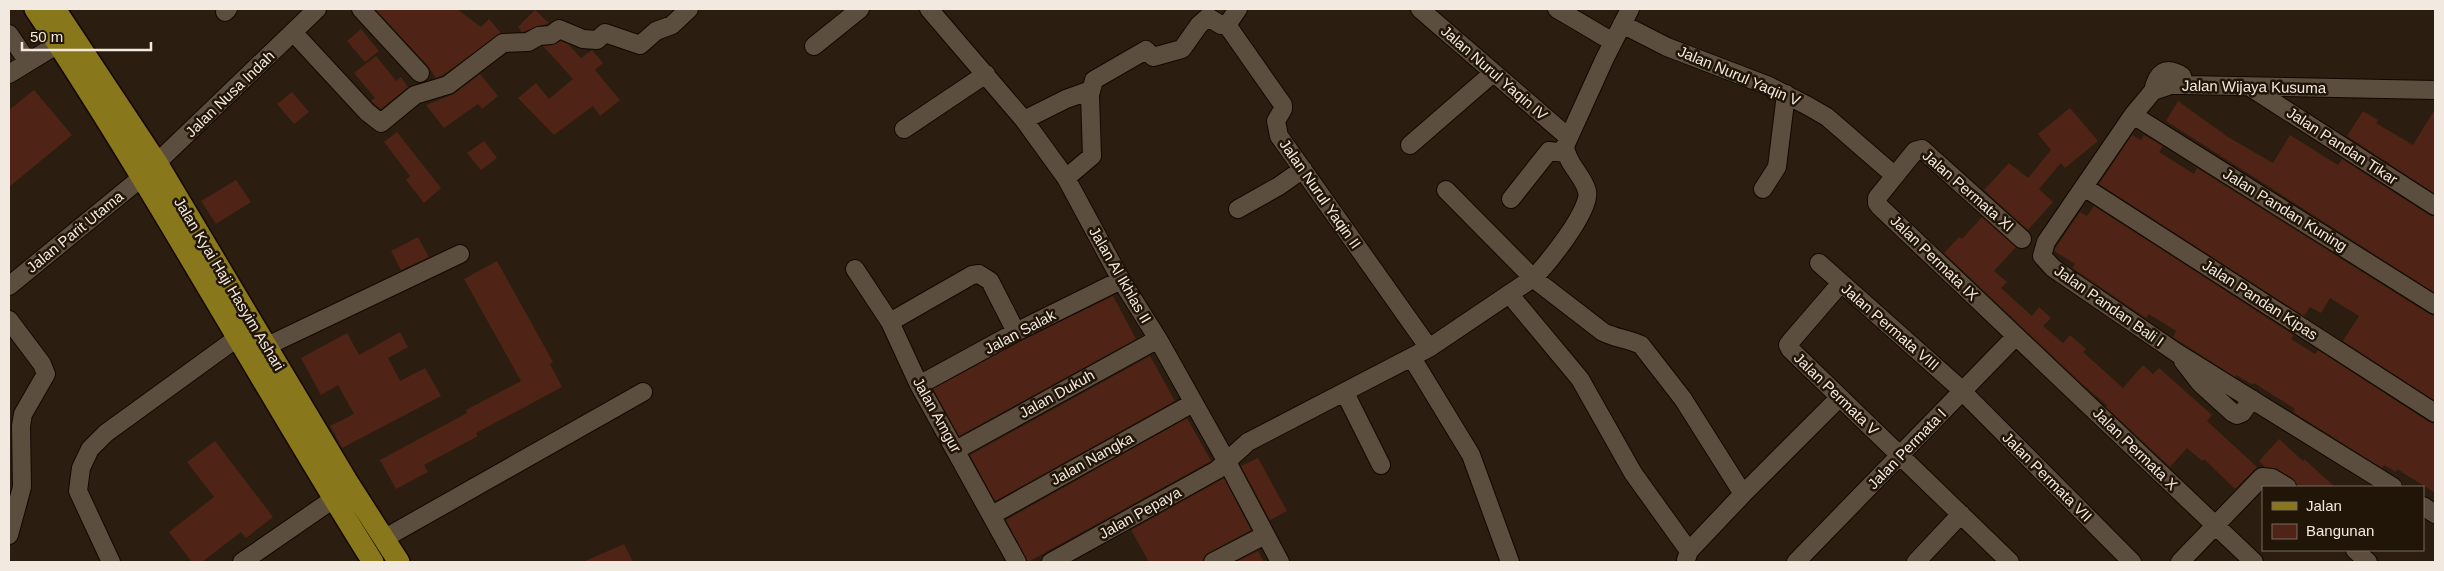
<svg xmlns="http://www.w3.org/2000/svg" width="2444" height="571" font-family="Arial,sans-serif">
	<rect width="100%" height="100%" fill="#2b1e10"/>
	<!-- building -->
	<path fill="#4f2315" d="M375,9h82l24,18 8,-8 12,14 -58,42 -7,3 -8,-12z
		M535,10l14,13 -27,9 -4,-5z
		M361,29l18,22 -14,11 -18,-21z
		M561,41l7,3 13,14 11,-8 11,13 -8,7 25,30 -20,16 -7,-10 -39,29 -36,-37 18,-15 13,16 24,-20 -30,-33 9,-1z
		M376,56l20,25 5,-4 7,10 -27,22 -10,-8 4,-3 -21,-25z
		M480,74l18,22 -16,13 -4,-5 -34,24 -18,-23 28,-11z
		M34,90l38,45 -63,52v-77z
		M292,92l17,20 -15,12 -17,-20z
		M2178,101l50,36 45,26 17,-28 48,30 4,-6 87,56 6,2v76l-269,-172z
		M2070,108l28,33 -33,27 -4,-5 -22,26 14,13 -25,28 -44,-40 25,-27 19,15 23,-28 -13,-16z
		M2435,109v85l-88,-58 16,-25 15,9 -2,3 37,22z
		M397,132l44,56 -17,15 -18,-23 4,-4 -26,-34z
		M2132,135l9,5 3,-5 19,11 -4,6 35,22 3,-6 232,146 6,2v85l-92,-60 16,-25 -29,-18 -9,15 -11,-6 -6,9 -205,-132z
		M484,141l13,17 -16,12 -14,-17z
		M236,180l15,22 -35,22 -15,-23z
		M2094,206l200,129 -3,4 24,15 3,-4 111,72 6,2v69l-38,-24 -1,3 -12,-7 -2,3 -89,-56 2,-3 -41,-26 -1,2 -17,-10 -1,2 -51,-33 -11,-7 3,-6 -27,-17 -3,4 -74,-50 3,-4 -21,-13 2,-4 24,-35 7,4z
		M1982,217l34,30 -22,24 13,11 -6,6 31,28 7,-9 12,11 -8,8 20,17 7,-8 16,14 -3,3 40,36 20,-23 10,9 6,-6 53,47 -5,6 50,46 -22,22 -31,-30 -2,2 -15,-13 -17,19 -64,-60 1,-2 -25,-21 -138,-131 15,-16 3,2z
		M418,237l11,20 -28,13 -10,-19z
		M497,261l56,101 -3,2 12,23 -86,46 2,3 -54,29 4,7 -32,17 -16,-29 87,-47 -1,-3 55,-29 -57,-102z
		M1113,296l23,43 -177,97 -26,-47 88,-48z
		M400,332l8,15 -20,11 12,23 25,-13 16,28 -99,52 -12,-22 24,-12 -16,-29 -17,10 -20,-37 46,-25 12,22z
		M1150,356l25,45 -180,100 -25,-46z
		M1187,418l24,43 -183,101 -22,-42z
		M2279,439l24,22 1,-2 31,28h-37l-6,-9 -15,-9 -12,-2 -6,-6z
		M215,441l58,76 -27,21 -5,-6 -39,30h-10l-23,-30 45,-35 -27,-35z
		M1258,458l29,53 -17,9 -29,-54z
		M1224,478l27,52 -43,23 -6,9h-53l-18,-32z
		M624,544l9,18h-50z
		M1258,551l6,11h-28z"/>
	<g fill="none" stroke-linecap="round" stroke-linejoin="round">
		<defs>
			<path id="minor" d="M361,9l59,64
				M929,9l95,111 42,58 55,102 37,59 69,123 53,100
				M1420,9l148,128
				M1557,9l56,33
				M225,12l3,-3
				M1622,24l45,23 102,39 39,20 19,11 68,59
				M1227,25l56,80v4l-7,12 3,15 150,212
				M293,32l74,80 14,11 34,-28 33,-10 55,-42 25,-1 11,-6 12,-1 8,-6 24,10 14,1 8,-7 35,12 16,-14 16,-6 17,-16
				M9,34l19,28
				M814,46l46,-37
				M9,74l49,-30
				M2250,87l185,119
				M2153,91c4,-18 12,-26 29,-15l3,9
				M2133,115l302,190
				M1024,120l42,-21 25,-9
				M904,129l82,-55
				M1410,145l83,-72
				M1066,178l26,-22 -2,-61 4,-15 52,-30 7,7 29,-8 17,-24 9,-8 13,8h6l11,-16
				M2084,187l351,226
				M1763,189l14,-22 9,-73
				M1446,190l87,88 70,54c12,6 25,7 38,13l42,54 60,95
				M1511,199l38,-48 17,2
				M1238,209l41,-23 24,-17
				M2022,239l-100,-90 -7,2 -38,47v5l3,4 374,355
				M1819,263l136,121 177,178
				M855,269l35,53 29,63 98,177
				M1841,283l-50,58 -3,4 2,4 220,213
				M9,286l132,-108 176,-169
				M1510,295l70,84 53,94 56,78
				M9,320l33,44 4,10 -23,40 -2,12 1,61 -13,48
				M890,322l82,-47 7,-1 11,7 26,51
				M267,346l193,-92
				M1412,358l59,97 39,107
				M2183,361l17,22 33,30 4,2 5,-2 10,-14
				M919,385l97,-53 105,-52
				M1345,393l36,72
				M956,450l202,-111
				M2393,487l-216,-134 -124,-85 -11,-12 4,-14 87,-127 20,-24 18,-6h14l250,5
				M2423,506l12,8
				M992,515l201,-112
				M385,538l258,-146
				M2355,550l13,12
				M1686,560l3,-9 54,-57 96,-96
				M111,562l-33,-71 3,-23 9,-19 16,-16 131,-95
				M242,562l90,-62
				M1051,562l166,-92 31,-28 181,-94 104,-70c13,-12 59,-69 54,-87 -4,-16 -21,-28 -22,-45l40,-88 25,-49
				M1213,562l52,-27
				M1796,562l220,-226
				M1916,562l45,-48
				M2180,562l82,-85 10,1 15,9"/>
			<path id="major" d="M35,9c120,180 223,370 338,553
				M55,9l102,154 190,318 52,81"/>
		</defs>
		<!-- minor casing -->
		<use href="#minor" stroke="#130800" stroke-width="20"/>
		<!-- major casing -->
		<use href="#major" stroke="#130800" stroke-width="24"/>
		<!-- minor -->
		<use href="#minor" stroke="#5c4e3f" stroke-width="18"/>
		<!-- major -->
		<use href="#major" stroke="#89781b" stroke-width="21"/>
	</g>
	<g text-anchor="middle" stroke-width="5" stroke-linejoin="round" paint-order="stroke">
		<!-- street labels -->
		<g font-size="15" fill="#f2e9e0" stroke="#211507">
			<text transform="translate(1494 73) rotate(41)" y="5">Jalan Nurul Yaqin IV</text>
			<text transform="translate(1739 76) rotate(23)" y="5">Jalan Nurul Yaqin V</text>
			<text transform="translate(2254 87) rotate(1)" y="5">Jalan Wijaya Kusuma</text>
			<text transform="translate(230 94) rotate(-44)" y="5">Jalan Nusa Indah</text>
			<text transform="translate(2342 146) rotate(33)" y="5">Jalan Pandan Tikar</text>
			<text transform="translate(1968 191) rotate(41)" y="5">Jalan Permata XI</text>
			<text transform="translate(1320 194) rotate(55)" y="5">Jalan Nurul Yaqin II</text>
			<text transform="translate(2285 210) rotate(32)" y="5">Jalan Pandan Kuning</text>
			<text transform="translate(75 232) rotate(-39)" y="5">Jalan Parit Utama</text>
			<text transform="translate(1934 258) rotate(44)" y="5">Jalan Permata IX</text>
			<text transform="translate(1120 275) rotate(60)" y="5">Jalan Al Ikhlas II</text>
			<text transform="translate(229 284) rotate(59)" y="5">Jalan Kyai Haji Hasyim Ashari</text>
			<text transform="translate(2260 300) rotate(33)" y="5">Jalan Pandan Kipas</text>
			<text transform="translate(2109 306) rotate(35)" y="5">Jalan Pandan Bali I</text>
			<text transform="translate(1890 327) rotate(41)" y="5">Jalan Permata VIII</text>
			<text transform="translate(1020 332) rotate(-28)" y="5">Jalan Salak</text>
			<text transform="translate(1057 394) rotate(-29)" y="5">Jalan Dukuh</text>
			<text transform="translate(1836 394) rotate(44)" y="5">Jalan Permata V</text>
			<text transform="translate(937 415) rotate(61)" y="5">Jalan Amgur</text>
			<text transform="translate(1907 449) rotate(-46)" y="5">Jalan Permata I</text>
			<text transform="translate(2135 449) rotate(44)" y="5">Jalan Permata X</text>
			<text transform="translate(1092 459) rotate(-29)" y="5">Jalan Nangka</text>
			<text transform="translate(2047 477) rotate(45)" y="5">Jalan Permata VII</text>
			<text transform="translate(1140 513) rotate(-29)" y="5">Jalan Pepaya</text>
		</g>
	</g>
	<!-- border -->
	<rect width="2444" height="571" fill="none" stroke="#f2e9e0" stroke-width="20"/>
	<!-- legend -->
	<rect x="2262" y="486" width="162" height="65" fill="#211507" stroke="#756a5e"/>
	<rect x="2272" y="502" width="25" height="8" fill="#89781b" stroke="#756a5e"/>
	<text x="2306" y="511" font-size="15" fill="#f2e9e0">Jalan</text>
	<rect x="2272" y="524" width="25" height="15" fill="#4f2315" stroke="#756a5e"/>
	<text x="2306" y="536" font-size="15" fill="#f2e9e0">Bangunan</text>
	<!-- scale -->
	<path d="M22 42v8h129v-8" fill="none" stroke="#f2e9e0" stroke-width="2.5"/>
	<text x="30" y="42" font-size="15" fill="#f2e9e0" stroke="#211507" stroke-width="4" paint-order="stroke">50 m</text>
</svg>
